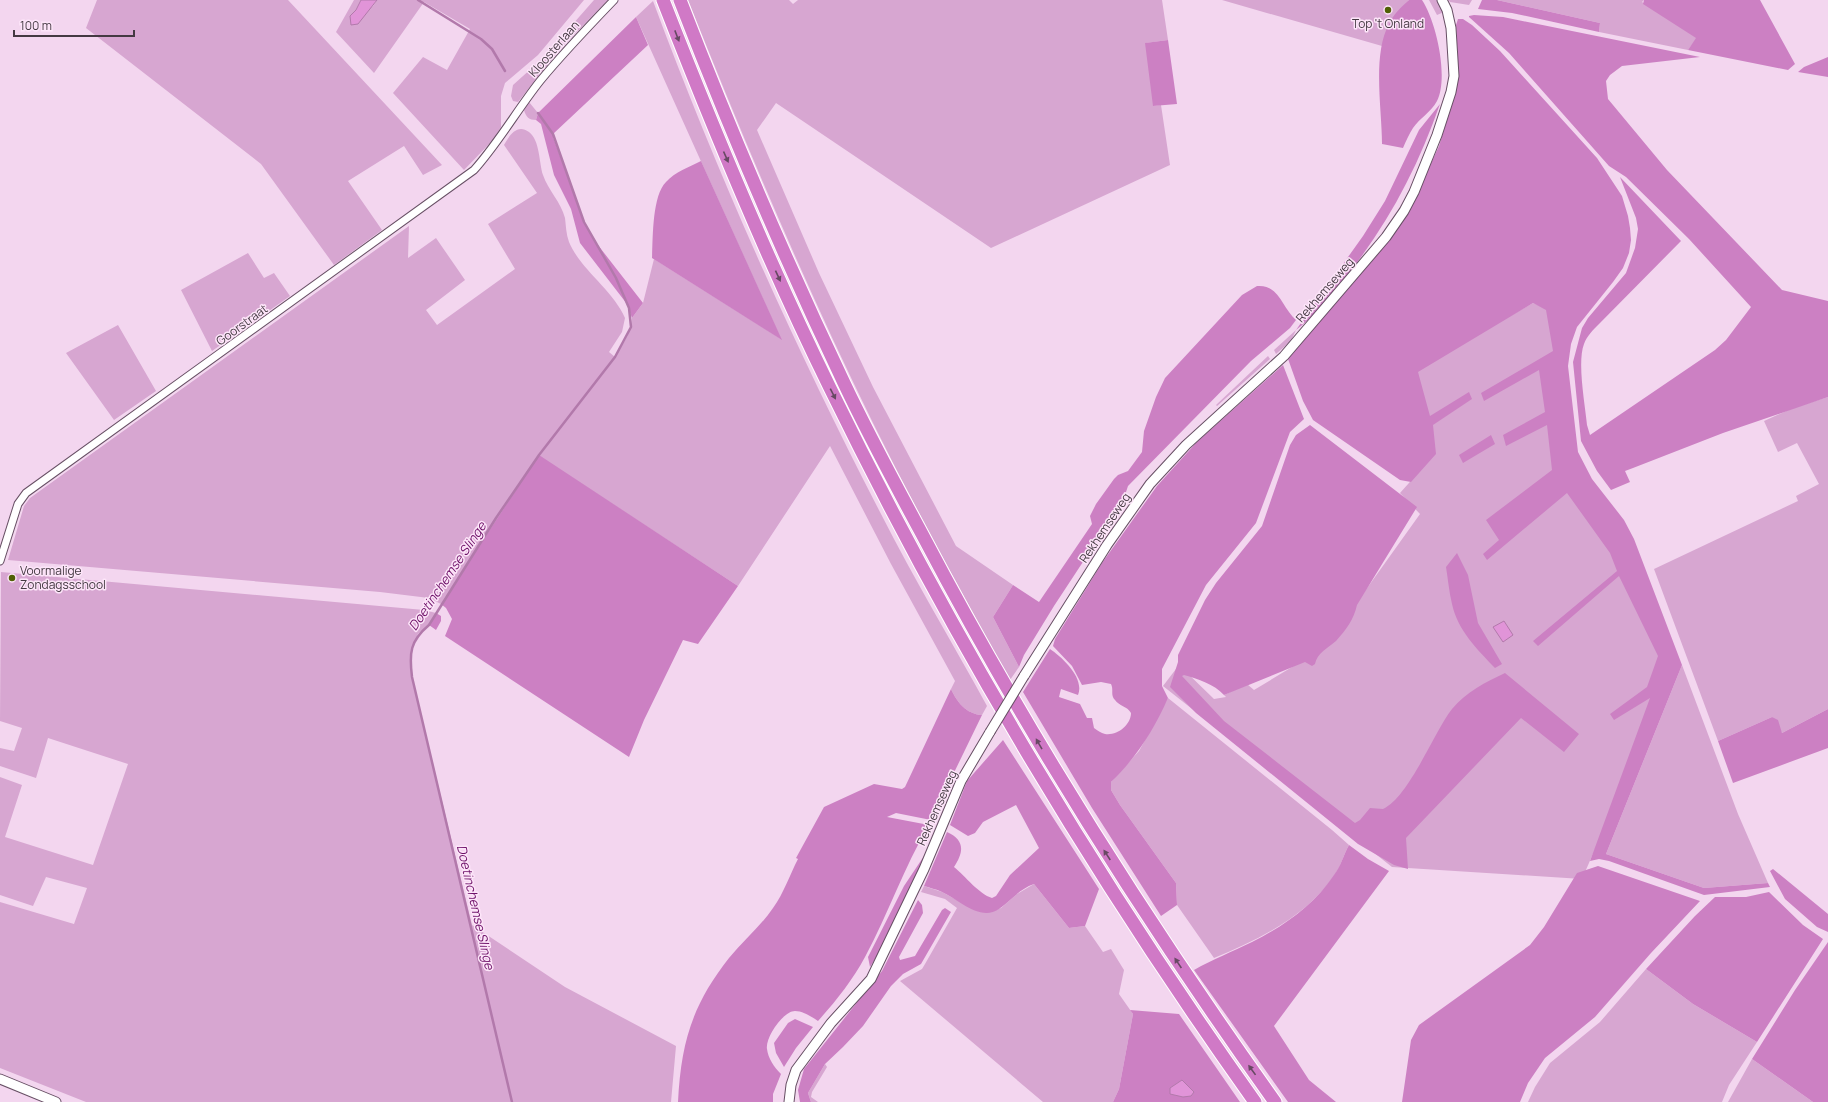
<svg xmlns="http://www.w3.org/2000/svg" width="1828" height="1102" font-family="Manrope,sans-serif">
	<rect width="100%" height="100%" fill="#f3d6ef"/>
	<!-- green -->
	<path fill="#d7a6d1" d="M97,0h191l154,165 -19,10 -19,-29 -56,35 34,49 -48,35 -73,-101 -175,-136z
		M354,0h7l-5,10 -6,6 23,-10 4,-6h207l-46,55 -33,28 -4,13v31l-8,13 -29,30 -71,-77 30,-36 24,13 23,-41 -46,-27 -50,71 -38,-41z
		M594,0h14l-49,50 -41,52 -5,-1 -2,-5 2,-11 30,-27z
		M688,0h101l4,4 5,-4h364l6,40 -22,3 8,63 7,-1 9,60 -179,83 -215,-145 -19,27 62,143 54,114 83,159 57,39 -20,32 26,50 -9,13c-47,-85 -94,-170 -137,-257 -68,-138 -128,-280 -185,-423z
		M1222,0h187l-20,23 -7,23z
		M1429,0h9l6,12 -7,3z
		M1448,0h24l-3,5 -19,-3z
		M1497,0h147l-2,2 55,36 -9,12 -89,-18 1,-9z
		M653,1c65,175 142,347 228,513 33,65 71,128 106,192l-5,9c-16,-1 -25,-13 -31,-26l4,-8 -64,-117 -61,-118 -92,140 -199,-130 -98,148 -12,-6 -49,-6 -372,-32 16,-54 6,-8 379,-272 -1,32 28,-20 29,42 -39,30 11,15 78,-56 -27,-45 49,-31 -33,-48c5,-9 13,-22 25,-13 11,8 10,31 14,43 5,15 18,27 22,43 1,8 1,16 4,24 11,27 44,48 56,76l-3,14 -13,20 6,5 12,-20 4,-10 1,-9 11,-15 11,-44 127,80 -145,-322z
		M529,102l9,11 -2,7c-7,0 -10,-3 -12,-10z
		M248,253l16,25 10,-5 16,23 -78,55 -31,-61z
		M1533,303l16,7 16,146 107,216 -90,207 -190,-12 -229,-181 16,-21 35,34 12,-2 -2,-2 23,-11 7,6 58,-35 33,-36 75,-105 -20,-21 34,-38 -22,-83z
		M118,325l38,66 -42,29 -48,-67z
		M1296,330l-5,11 -15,13 -2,-4z
		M1268,356l2,3 -53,47 -1,-1z
		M1828,397v312l-46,24 -10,-16 -54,24 -64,-172 144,-68 -2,-5 23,-12 -22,-41 -19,9 -14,-31 29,-13z
		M1,572l423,38 12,3 -7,12 -11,9 -6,15 -2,12 2,16 60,248 93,62 111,59 -5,56h-585l-86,-34v-166l74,22 13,-36 -41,-11 -13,29 -33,-11v-118l22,8 -17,52 88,28 35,-101 -80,-26 -12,40 -36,-12v-18l14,3 8,-23 -22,-7z
		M1682,665l56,149 30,69 -64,5 -98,-34z
		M1168,698l164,132 17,15c-6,11 -8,21 -15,31 -29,41 -74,63 -120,82l-37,-53 -1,-22 -56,-78 -9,-15v-8l28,-31z
		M1034,884l35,44 16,-2 18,26 8,-3 13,21 -5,24 14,20 -14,75 -6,13h-70l-143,-121 22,-12 3,-5 32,-56 -12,-9 -24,-7 3,-6 18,6 35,19 14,1 10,-4 16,-14z
		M1646,969l47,35 64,38 -28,43 -7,17h-194l7,-15 15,-24 50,-41z
		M1752,1059l61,43h-85z
		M825,1064l2,3 -15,25 -1,5 7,5h-7l-3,-9z"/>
	<!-- forest -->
	<path fill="#cc80c3" d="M1409,0h13c14,21 27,77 15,101 -6,11 -17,17 -24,27 -4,6 -7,13 -10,20l-21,-4c0,-35 -10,-89 7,-120 4,-9 12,-17 20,-24z
		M1482,0h15l103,23 -1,9 -87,-19 -34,-4z
		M1644,0h116l35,64 -7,6 -100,-20 8,-12 -53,-34z
		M1474,15l29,2 197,40 -78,9 -12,9 -4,6 2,18 59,71 115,120 46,11v96l-105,36 -90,35 -8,3 5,11 -19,8 -14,-19 -16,-30 -8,-79 9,-34 6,-10 38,-45 9,-25 3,-19 -2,-11 -16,-41 61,64 -82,83c-6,6 -12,12 -15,20 -7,18 1,60 3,81l3,10 125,-85 11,-10 25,-33 -62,-68 -63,-62 -17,-11 -100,-113 -40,-36v-1z
		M636,17l12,28 -95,89v3l31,85 10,18 49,63 -11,15 -5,-14 -47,-61 -9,-34 -17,-34 -13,-51 -5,-4 2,-7z
		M1458,19h5l9,6 28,26 97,107 25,38 6,20 2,12 1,12 -2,13 -6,15 -10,14 -36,45 -6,17 -3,22 10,86 14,27 32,41 10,19 48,126 -76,189 98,34 64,-5 2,4 -66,8 -95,-34 -10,-2 -9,2 60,-163 -36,22 -4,-6 37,-27 11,-31 -39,-80 -81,70 -5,-5 84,-70 -7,-18 -43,-60 -80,67 -4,-6 16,-14 -13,-20 66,-50 -5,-45 -41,21 -3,-11 42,-23 -6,-42 -55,31 -3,-8 72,-42 -7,-41 -13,-7 -115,69 12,44 39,-24 3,7 -39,26 3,29 -25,28 -11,-2 -87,-60 -10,-19 -16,-45 87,-97 16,-21 31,-53 18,-39 17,-56 2,-28 -2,-37z
		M1168,40l9,64 -24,2 -8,-63z
		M1828,57v20l-30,-5 6,-5z
		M1440,104c-23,66 -55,126 -100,180 -14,17 -27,33 -44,46l67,-94 22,-35 34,-71z
		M701,161l81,179 -130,-82c1,-20 0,-62 14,-76 9,-10 23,-15 35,-21z
		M1257,286c22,-2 25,22 39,34l-6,8 -39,33 -123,125 -5,15 -69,105 -30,49 -5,12 -26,-50 20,-32 26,17 53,-78 -2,-8 6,-12 18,-25 4,-4 10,-4 14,-19 2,-21 12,-34 9,-19 77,-83z
		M1283,365l21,54 -14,13 -34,91 -50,62 -44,84v17l6,12c-14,32 -32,60 -57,84v8l9,15 56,78 1,22 -16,11 -69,-108 -69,-116 27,-43c12,8 35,29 28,46l-17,-6 -2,8 21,7 7,14h5l2,10c3,2 7,5 11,6 12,2 26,-9 26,-21 -4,-7 -12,-7 -16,-13 -5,-5 -1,-10 -4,-16l-10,-2 -19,3 -10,-19 -19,-20 2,-7 47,-76 55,-77 39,-43z
		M1310,425l107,82 -60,98c-3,14 -11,25 -21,36 -8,7 -19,12 -21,23l-3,2 -7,-4 -81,33c-10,-11 -26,-16 -40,-20l-2,1 42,45 131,102 5,-3 10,-12 13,1c26,-12 51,-77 69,-100 14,-17 34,-27 53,-36l74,61 -15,18 -43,-34 -115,120 2,31 -14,-4 -36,-21 -162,-131 -26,-26 8,-25v-7l27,-55 11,-17 46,-57 28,-81 6,-10z
		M1491,435l4,9 -32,19 -4,-8z
		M539,455l199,131 -40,58 -15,-4 -39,80 -15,37 -184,-121 7,-17 -6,-11 -5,-4z
		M1457,553l11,22 10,48 24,41 -7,4c-18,-19 -37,-37 -43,-64 -3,-12 -4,-25 -6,-37z
		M436,613l5,3v5l-5,9 -7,-5z
		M951,689c6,13 15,25 31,26l-51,105 -35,-7 -9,4 42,8c-25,42 -41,89 -64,132 -13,24 -29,44 -47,64 -6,-4 -15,-10 -23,-10 -12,0 -30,27 -28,38 1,9 7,18 14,25l-8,20v8h-95c3,-59 14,-97 51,-144 14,-17 32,-32 44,-50 11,-15 17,-34 25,-49l-2,-1 28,-51 50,-23 28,5 3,-2z
		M1828,709v39l-95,35 -15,-42 54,-24 6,3 4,13z
		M1003,740l96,149 -14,37 -16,2 -35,-44c-15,5 -23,17 -35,25 -19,13 -41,-10 -57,-17 -6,-3 -12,-4 -18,-6l23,-54c18,8 17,20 7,35 11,9 25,27 38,31l4,-2 14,-21 29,-27 -23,-43 -33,17 -8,11 -7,3 -18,-11 17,-44z
		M1349,845l19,14 21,12 -115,155 35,54 27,22h-48l-94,-132c19,-11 38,-18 58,-28 32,-16 62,-37 82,-67 7,-9 9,-19 15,-30z
		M928,850l-43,93 -15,24 -2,-10 36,-71z
		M1598,866l102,35 -49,52 -56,64 -50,41 -17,25 -8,19h-118l9,-62 8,-15 111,-80 14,-18 33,-54z
		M1773,869l55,45v18l-11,-5 -32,-28 -15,-28z
		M1769,892l34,33 20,14 -66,103 -64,-38 -47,-35 49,-53 20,-19h31z
		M918,900l4,5 1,8 -24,44 1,3 15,-4 27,-46 3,-2 6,4 -30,52 -18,10 -12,12 -28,40 -20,21 -18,17 -17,29 3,9h-11l-2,-12 6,-21 78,-98z
		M1828,942v160h-15l-61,-43 43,-69z
		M1130,1010l49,4 61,88h-127l6,-13 14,-75z
		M795,1019l18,8 -17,21 -12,19 -8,-14 -2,-10 14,-20z"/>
	<!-- water -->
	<path fill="#e194d8" stroke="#b279ab" d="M361,0h16l-19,24 -7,1 -1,-9 6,-6z
		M1504,621l9,14 -10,7 -10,-15z
		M1182,1080l12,12 -3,4 -8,1 -13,-3v-6z"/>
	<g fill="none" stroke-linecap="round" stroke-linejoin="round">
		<!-- stream -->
		<path stroke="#b279ab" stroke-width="2.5" d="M418,0l63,39 11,10 13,22
			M512,1102l-100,-425c-3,-24 -2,-36 17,-52l67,-107 43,-63 76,-98 16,-30 -2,-19 -13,-30 -32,-56 -31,-88 -15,-21"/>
		<defs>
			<path id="minor" d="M0,561l18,-57 8,-11 448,-323c25,-28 43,-60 66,-89 23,-28 49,-55 74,-81"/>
			<path id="tertiary" d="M1024,676l83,-131 43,-61 36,-39 98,-89 102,-119 18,-26 10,-19 23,-57 14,-43 3,-16 -3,-48 -4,-18 -5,-10
				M0,1079l56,23
				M789,1102l2,-17 5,-15 35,-47 40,-44 53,-110 37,-88 29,-49"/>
			<path id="motorway" d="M663,0c51,131 105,262 167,388 122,250 264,488 425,714
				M680,0c50,130 104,257 164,383 24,51 51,101 78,151 104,198 223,386 353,568"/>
		</defs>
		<!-- minor casing -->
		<use href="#minor" stroke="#674f64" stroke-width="9"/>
		<!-- tertiary casing -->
		<use href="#tertiary" stroke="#674f64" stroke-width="11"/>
		<!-- motorway casing -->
		<use href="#motorway" stroke="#fff" stroke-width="15"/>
		<!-- minor -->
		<use href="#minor" stroke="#fff" stroke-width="7"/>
		<!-- tertiary -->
		<use href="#tertiary" stroke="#fff" stroke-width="9"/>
		<!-- motorway -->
		<use href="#motorway" stroke="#d079c6" stroke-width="13"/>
		<defs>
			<path id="tertiary-bridge" d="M990,732l34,-56"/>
		</defs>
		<!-- tertiary-bridge casing -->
		<use href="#tertiary-bridge" stroke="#674f64" stroke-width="11" stroke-linecap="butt"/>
		<!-- tertiary-bridge -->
		<use href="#tertiary-bridge" stroke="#fff" stroke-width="9"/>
	</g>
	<!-- one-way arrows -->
	<defs><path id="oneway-solid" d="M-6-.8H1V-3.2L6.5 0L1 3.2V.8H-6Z"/></defs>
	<g fill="#674963">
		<use href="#oneway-solid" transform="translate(677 36) rotate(69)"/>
		<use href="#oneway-solid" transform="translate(726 157) rotate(66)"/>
		<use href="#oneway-solid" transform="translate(778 276) rotate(65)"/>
		<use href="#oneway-solid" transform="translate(833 394) rotate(63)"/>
		<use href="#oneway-solid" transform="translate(1039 744) rotate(-120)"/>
		<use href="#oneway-solid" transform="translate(1107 855) rotate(-123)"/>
		<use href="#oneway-solid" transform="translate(1178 963) rotate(-124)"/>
		<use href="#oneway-solid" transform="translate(1252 1070) rotate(-126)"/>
	</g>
	<!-- markers -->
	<g fill="#506005" stroke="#fde5f9" stroke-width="1.5">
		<circle cx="1388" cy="10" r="4"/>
		<circle cx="12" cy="578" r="4"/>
	</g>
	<g text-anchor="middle" stroke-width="3" stroke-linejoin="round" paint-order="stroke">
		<!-- poi labels -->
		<g font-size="12" fill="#443942" stroke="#fde5f9">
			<text x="1388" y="28">Top 't Onland</text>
			<text x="20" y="575" text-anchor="start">Voormalige<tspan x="20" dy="14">Zondagsschool</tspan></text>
		</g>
		<!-- street labels -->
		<g font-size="12" fill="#443942" stroke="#fde5f9">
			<text transform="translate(554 49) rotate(-49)" y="4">Kloosterlaan</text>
			<text transform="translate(1325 290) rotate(-49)" y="4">Rekhemseweg</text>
			<text transform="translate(242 325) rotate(-36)" y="4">Goorstraat</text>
			<text transform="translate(1105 528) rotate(-56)" y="4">Rekhemseweg</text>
			<text transform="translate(937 808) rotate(-66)" y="4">Rekhemseweg</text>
		</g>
		<!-- water labels -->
		<g font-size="13" font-style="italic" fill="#6e1169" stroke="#fde5f9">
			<text transform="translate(447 576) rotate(-56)" y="5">Doetinchemse Slinge</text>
			<text transform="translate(476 907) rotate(77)" y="5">Doetinchemse Slinge</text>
		</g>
	</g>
	<!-- scale -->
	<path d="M14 30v6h120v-6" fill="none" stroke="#443942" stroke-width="2"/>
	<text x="20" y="30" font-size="12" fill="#443942" stroke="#fde5f9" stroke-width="3" paint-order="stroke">100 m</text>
</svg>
